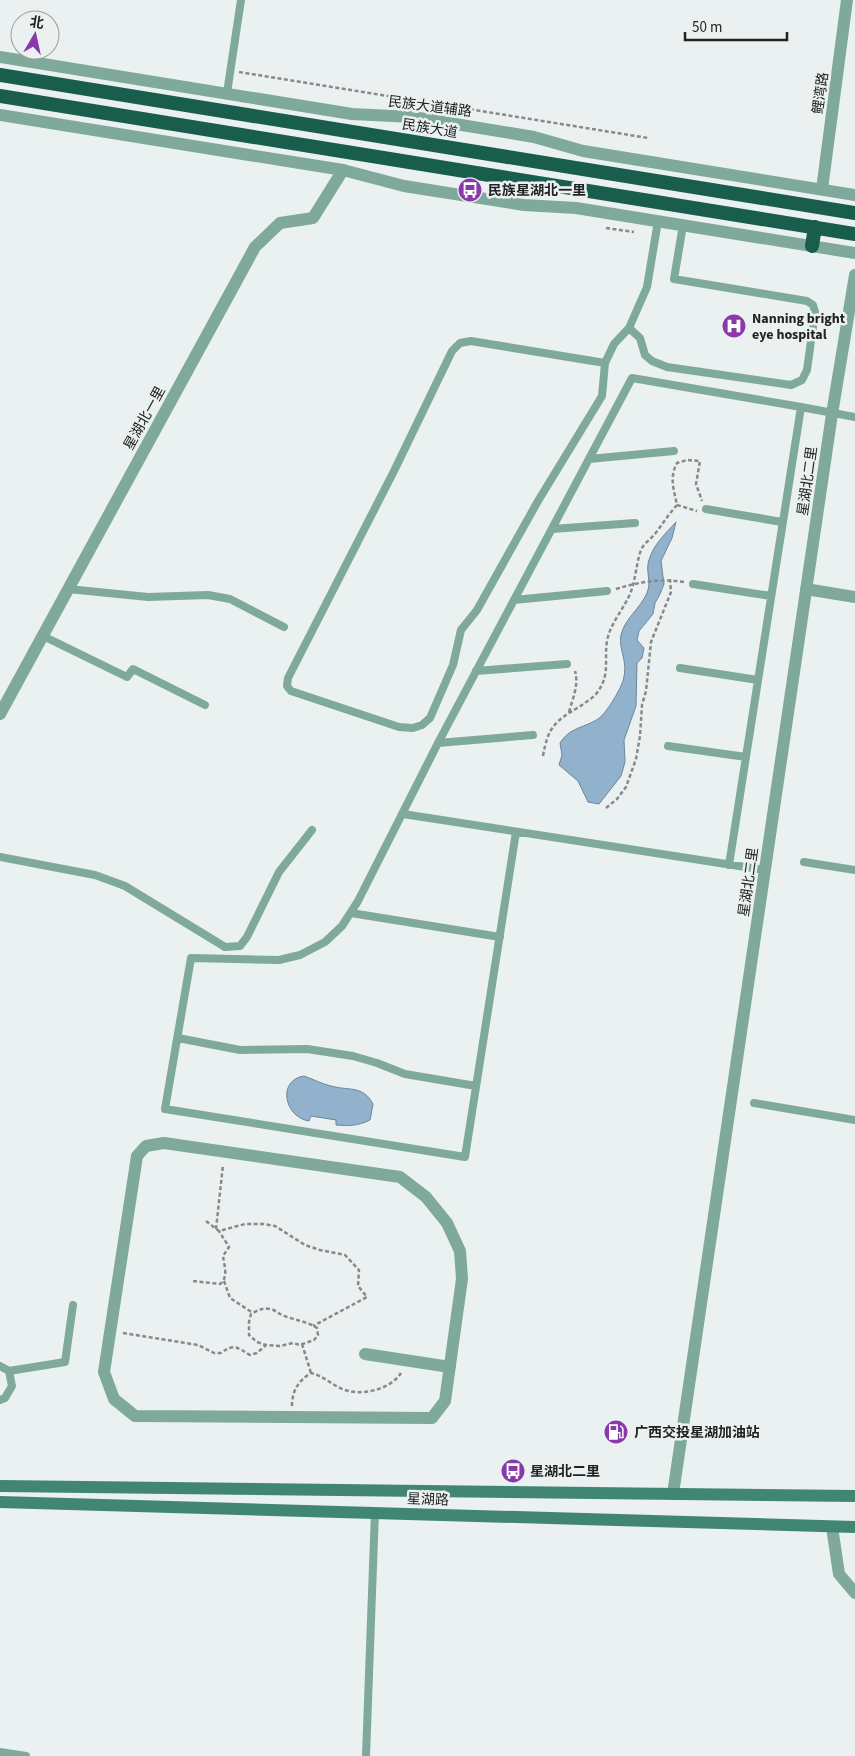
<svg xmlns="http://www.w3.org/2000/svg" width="855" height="1756" font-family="'Source Sans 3','Noto Sans SC',sans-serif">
	<rect width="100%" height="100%" fill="#ebf1f0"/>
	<!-- water -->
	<path fill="#91b1cd" stroke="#6f869a" d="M676,522l-4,16 -11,23 3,23 -4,10 -5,9 -2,11 -14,17 -2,9 7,8 -2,10 -5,5 -1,43 -12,34 1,22 -4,14 -22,28 -11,-2 -10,-21 -19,-16 3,-10 -2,-12c10,-16 24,-15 38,-24 8,-5 22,-29 25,-38 6,-20 -5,-31 -2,-46 4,-17 19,-26 26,-42 5,-12 -2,-22 2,-33 4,-15 17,-27 27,-38z
		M304,1076c9,3 18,8 27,10 18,5 32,-1 42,18l-3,16c-12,6 -21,6 -34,5v-5l-25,-4 -2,5c-25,-4 -32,-41 -5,-45z"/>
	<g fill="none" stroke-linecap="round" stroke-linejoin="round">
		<!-- path -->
		<path stroke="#868a8a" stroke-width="2.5" stroke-dasharray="4 2.5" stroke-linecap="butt" d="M239,72l409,66
			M606,228l28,4
			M677,505l20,6
			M616,589c23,-7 44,-11 68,-7
			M569,712c4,-14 10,-28 6,-41
			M543,756c5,-29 12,-35 36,-49 7,-5 16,-10 20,-17 11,-17 5,-31 8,-49 3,-17 16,-31 23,-47 6,-15 6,-30 11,-44 3,-7 9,-10 13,-15 8,-10 14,-20 23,-30 -3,-15 -8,-27 0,-42l10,-3 13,1 -4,23 6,17
			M606,808l11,-9 9,-12 10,-28 4,-23 2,-31 4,-14 5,-49 20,-50 -1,-13
			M206,1221l13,10 26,-7h19l11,2 30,19 15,5 25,5 14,15 -1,16 9,11 -54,29
			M216,1229l7,-64
			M193,1281l27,3c9,-7 4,-19 3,-28l6,-9 -10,-16
			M224,1281l6,17 23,15
			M123,1333l75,12 16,8h7c13,-10 17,-5 29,2l7,-2 9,-8 14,1 13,-3 7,2 14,-5 4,-5 -1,-7c-10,-7 -25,-8 -37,-14 -3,-2 -7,-5 -10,-5 -8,-2 -13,2 -19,5l-2,8v13l8,7 9,3
			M302,1344l9,29
			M292,1406c0,-15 6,-25 19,-33 13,3 22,13 34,17 18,6 46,-1 56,-17"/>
		<!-- service -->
		<path stroke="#7ea99b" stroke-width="8" d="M227,93l14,-93
			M629,328l11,10 5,17 7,6 15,6 124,18 11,-5 5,-10 8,-58 -2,-7 -6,-4 -133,-22 9,-54
			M605,363l-3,33 -64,105 -61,109 -16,20 -8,35 -23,53 -8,7 -9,3 -14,-1 -108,-36 -4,-5 1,-8 106,-207 58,-120 8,-8 11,-2 134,22 9,-19 15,-16 18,-41 11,-66
			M801,407l54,10
			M589,459l85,-8
			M706,509l76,13
			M552,529l83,-6
			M693,584l78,12
			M68,589l80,8 60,-2 22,4 54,28
			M514,600l93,-9
			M43,636l84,41 6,-8 72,36
			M680,668l78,12
			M476,671l91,-7
			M438,743l95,-8
			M668,746l78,11
			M403,814l362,56
			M516,832l-51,325 -300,-48 26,-151 88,2 21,-5 25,-13 17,-16 16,-25 80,-158 194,-365 169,29 -72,458
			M0,857l95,18 30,11 100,61 15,-1 7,-9 32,-65 33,-42
			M804,862l51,8
			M351,913l149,24
			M178,1038l62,12 67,-1 46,7 24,7 28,11 71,12
			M754,1103l101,17
			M0,1366l9,5 56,-9 8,-57
			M0,1400l5,-2 7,-12 -3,-15
			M0,1752l26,4
			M366,1756l9,-244"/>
		<!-- minor -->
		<path stroke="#7ea99b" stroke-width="12" d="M822,189l25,-189
			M806,589l49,8
			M0,714l255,-467 25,-24 33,-5 30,-48
			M164,1143l236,34 26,20 21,26 13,28 2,28 -17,122 -13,17 -297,-2 -21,-17 -10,-27 33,-216 9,-10z
			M365,1354l85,13
			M673,1494l159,-1080 23,-139
			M832,1527l7,47 16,19"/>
		<!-- tertiary -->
		<path stroke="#7ea99b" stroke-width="12" d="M0,57l352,57 61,3 121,20 49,14 272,44
			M0,115l343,55 61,16 120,19 52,3 279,45"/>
		<!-- secondary -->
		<path stroke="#418673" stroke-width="12" d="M0,1486l855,10
			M0,1502l855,25"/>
		<!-- trunk -->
		<path stroke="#195e4c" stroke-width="14" d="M0,75l855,138
			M0,96l855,138
			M812,246l3,-19"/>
	</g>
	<!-- icons -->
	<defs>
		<symbol id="bus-disc" viewBox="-11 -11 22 22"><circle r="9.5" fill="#8a39a9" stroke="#ebf1f0"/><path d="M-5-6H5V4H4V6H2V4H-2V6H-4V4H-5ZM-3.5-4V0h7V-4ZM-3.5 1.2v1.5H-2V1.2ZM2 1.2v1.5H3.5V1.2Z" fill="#fff"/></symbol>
		<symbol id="hospital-disc" viewBox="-11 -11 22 22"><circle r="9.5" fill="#8a39a9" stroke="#ebf1f0"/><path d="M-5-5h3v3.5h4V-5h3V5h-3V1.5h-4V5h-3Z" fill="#fff"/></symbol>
		<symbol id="fuel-disc" viewBox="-11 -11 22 22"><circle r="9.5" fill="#8a39a9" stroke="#ebf1f0"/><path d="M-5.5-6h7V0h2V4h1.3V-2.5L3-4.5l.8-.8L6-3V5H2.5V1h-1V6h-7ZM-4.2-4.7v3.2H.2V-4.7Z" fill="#fff"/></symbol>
	</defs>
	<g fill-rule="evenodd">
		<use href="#bus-disc" x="456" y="176" width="28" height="28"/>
		<use href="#hospital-disc" x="720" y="312" width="28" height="28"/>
		<use href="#fuel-disc" x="602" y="1418" width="28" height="28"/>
		<use href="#bus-disc" x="499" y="1457" width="28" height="28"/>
	</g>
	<g text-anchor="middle" stroke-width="5" stroke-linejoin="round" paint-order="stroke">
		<!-- street labels -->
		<g font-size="14" fill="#212323" stroke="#ebf1f0">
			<text transform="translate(820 93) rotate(-82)" y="5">鲤湾路</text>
			<text transform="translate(430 106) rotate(7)" y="5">民族大道辅路</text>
			<text transform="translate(430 128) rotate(9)" y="5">民族大道</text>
			<text transform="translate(144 418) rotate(-61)" y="5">星湖北一里</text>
			<text transform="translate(807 481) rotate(-82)" y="5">星湖北二里</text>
			<text transform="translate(748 882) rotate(-82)" y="5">星湖北二里</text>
			<text transform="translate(428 1499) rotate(2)" y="5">星湖路</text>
		</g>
		<!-- poi labels -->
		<g font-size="14" font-weight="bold" fill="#212323" stroke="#ebf1f0" text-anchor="start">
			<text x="488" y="195">民族星湖北一里</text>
			<text x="752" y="323">Nanning bright<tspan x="752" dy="16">eye hospital</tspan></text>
			<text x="634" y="1437">广西交投星湖加油站</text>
			<text x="530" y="1476">星湖北二里</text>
		</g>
	</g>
	<!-- north arrow -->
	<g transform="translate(35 35) rotate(9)"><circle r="24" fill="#ebf1f0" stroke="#9a9f9e"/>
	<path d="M0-4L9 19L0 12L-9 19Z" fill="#8a39a9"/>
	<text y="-8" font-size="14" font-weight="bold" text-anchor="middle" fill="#212323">北</text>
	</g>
	<!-- scale -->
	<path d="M685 32v8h102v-8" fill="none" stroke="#212323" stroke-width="2.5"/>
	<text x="692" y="32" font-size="15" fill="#212323" stroke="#ebf1f0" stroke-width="4" paint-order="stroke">50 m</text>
</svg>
